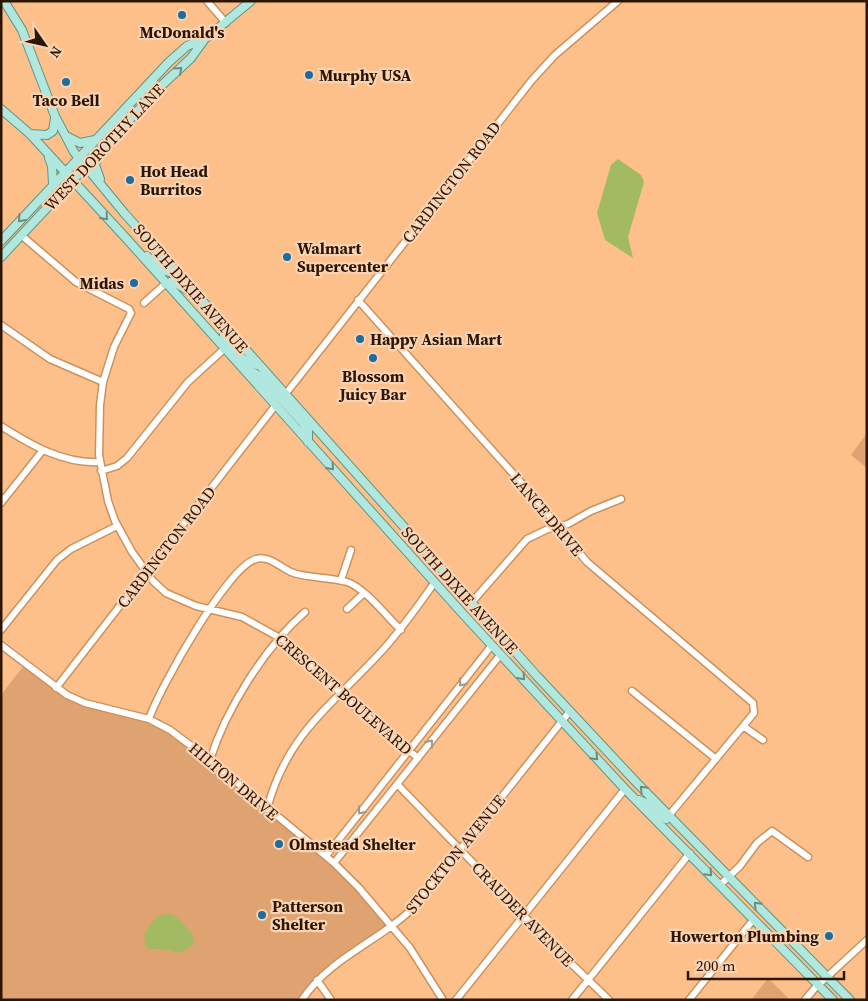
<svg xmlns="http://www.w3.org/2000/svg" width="868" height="1001" font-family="'Source Serif 4',serif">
	<rect width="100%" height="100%" fill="#fec08a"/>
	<!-- green -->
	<path fill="#dea370" d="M867,433v35l-16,-13z
		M25,664l42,31 92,28 175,140 58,63 -51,34 -39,40h-301v-305z
		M768,978l22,22h-39z"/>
	<!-- water -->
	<path fill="#a2ba61" d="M618,159l23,16 3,7 -16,55 5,21 -28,-18 -8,-27 14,-48z
		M172,914l7,5 15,18 -1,8 -13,8 -15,-4h-17c-9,-12 1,-24 11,-34z"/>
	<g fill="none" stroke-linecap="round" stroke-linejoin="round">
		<defs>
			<path id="minor" d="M207,1l19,22
				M21,235l55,47 53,27 2,4 -17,34 -11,35 -3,23 -1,50 9,46 7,20 17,31 21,29 13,12 30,13 46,11 45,25 66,63 65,53
				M358,300l176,197 53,65 166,141 1,10 -88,106
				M144,303l21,-19
				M1,325l49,34 53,23
				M284,396l248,-316 23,-25 63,-54
				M1,426c30,19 62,38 99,36
				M101,471l16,-5 10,-8 61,-76 36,-33
				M1,503l42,-53
				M341,580l10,-30
				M472,602l55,-63 21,-10 20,-5 23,-13 30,-12
				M347,609l17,-16
				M1,630l56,-70 14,-11 46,-23
				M1,645l66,50 18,8 64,16 21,11 40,30 124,103 25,25 51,60 33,52
				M56,688l219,-282
				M632,691l84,68
				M149,719c10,-30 79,-153 107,-160 12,-4 24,8 35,13 13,6 40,5 56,10 17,5 40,35 54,48
				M743,726l20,14
				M210,760c16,-51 55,-113 95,-148
				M397,784l158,164 54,52
				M267,809c20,-75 63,-102 112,-155 21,-22 38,-47 56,-72
				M326,856l166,-211
				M334,863l167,-209
				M720,885l20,-19 17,-23 15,-12 36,26
				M317,980l14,20
				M302,1000c28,-43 79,-59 114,-95l154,-194
				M456,1000l169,-211
				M572,1000l118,-147
				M689,1000l64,-80
				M805,1000l10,-12 52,-48"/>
			<path id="major" d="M4,1l18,29 33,86 19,36 51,62 411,461 100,107 214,218
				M1,109l29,25 95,103 338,377 162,175 208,211
				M30,134l17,1 6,-4 2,-13
				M66,136l14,7 15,-3
				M98,155l-3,10 5,14
				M49,158l3,8 1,18
				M1,241l168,-179 18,-16 19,-8 45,-37
				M147,256l13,13 9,3 6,-3
				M1,257l159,-170 31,-29 13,-18
				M165,284l8,-3 19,12
				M222,326l2,6v17
				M224,349l6,-3 14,14 13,5
				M242,366l19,11 42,46 5,8v11
				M639,800l11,5 16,14"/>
		</defs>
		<!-- minor casing -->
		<use href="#minor" stroke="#cd915c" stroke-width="9"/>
		<!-- major casing -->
		<use href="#major" stroke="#5f9483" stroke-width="10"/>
		<!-- minor -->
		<use href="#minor" stroke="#fff" stroke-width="6"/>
		<!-- major -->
		<use href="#major" stroke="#b0e8df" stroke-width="8"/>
	</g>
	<!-- one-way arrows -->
	<defs><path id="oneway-chevron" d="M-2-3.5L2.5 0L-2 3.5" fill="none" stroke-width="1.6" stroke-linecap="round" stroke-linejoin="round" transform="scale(1.25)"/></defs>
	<g stroke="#75897b">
		<use href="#oneway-chevron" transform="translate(179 70) rotate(-42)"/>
		<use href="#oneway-chevron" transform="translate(105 217) rotate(48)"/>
		<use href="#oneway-chevron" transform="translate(21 219) rotate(132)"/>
		<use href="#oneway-chevron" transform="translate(331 467) rotate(48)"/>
		<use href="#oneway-chevron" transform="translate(522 677) rotate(48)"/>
		<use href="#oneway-chevron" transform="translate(595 757) rotate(47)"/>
		<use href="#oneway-chevron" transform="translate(643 789) rotate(-134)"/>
		<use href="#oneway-chevron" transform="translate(709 873) rotate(47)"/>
		<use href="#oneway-chevron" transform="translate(757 905) rotate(-134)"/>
	</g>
	<g stroke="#a0968d">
		<use href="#oneway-chevron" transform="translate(462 683) rotate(128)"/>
		<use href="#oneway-chevron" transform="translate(430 743) rotate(-52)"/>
		<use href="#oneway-chevron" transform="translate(361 811) rotate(128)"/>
	</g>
	<!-- markers -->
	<g fill="#1c6c9e" stroke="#f9d3b4" stroke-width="2">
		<circle cx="182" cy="15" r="5"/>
		<circle cx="309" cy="75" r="5"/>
		<circle cx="66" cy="82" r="5"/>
		<circle cx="130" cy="180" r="5"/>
		<circle cx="287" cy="257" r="5"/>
		<circle cx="134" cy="283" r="5"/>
		<circle cx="360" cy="339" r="5"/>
		<circle cx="373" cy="358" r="5"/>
		<circle cx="279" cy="844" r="5"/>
		<circle cx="262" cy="915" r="5"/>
		<circle cx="829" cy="936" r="5"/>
	</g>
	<g text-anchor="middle" stroke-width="4.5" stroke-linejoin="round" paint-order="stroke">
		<!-- poi labels -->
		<g font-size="16" font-weight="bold" fill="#2c1501" stroke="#f9d3b4" text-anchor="start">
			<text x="182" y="38" text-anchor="middle">McDonald's</text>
			<text x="319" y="81">Murphy USA</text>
			<text x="66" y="106" text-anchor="middle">Taco Bell</text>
			<text x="140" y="177">Hot Head<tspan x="140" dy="18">Burritos</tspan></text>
			<text x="297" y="254">Walmart<tspan x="297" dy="18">Supercenter</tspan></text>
			<text x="124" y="289" text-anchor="end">Midas</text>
			<text x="370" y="345">Happy Asian Mart</text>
			<text x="373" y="382" text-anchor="middle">Blossom<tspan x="373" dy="18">Juicy Bar</tspan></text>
			<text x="289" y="850">Olmstead Shelter</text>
			<text x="272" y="912">Patterson<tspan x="272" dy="18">Shelter</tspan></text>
			<text x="819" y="942" text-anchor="end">Howerton Plumbing</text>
		</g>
		<!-- street labels -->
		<g font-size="16" fill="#2c1501" stroke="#f9d3b4">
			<text transform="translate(104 147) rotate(-47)" y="6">WEST DOROTHY LANE</text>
			<text transform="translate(451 182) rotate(-52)" y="6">CARDINGTON ROAD</text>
			<text transform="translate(191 288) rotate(49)" y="6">SOUTH DIXIE AVENUE</text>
			<text transform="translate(547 514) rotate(50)" y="6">LANCE DRIVE</text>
			<text transform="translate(166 547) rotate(-52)" y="6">CARDINGTON ROAD</text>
			<text transform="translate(460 590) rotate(48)" y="6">SOUTH DIXIE AVENUE</text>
			<text transform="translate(344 694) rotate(41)" y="6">CRESCENT BOULEVARD</text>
			<text transform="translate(234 781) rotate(40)" y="6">HILTON DRIVE</text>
			<text transform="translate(455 854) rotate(-51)" y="6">STOCKTON AVENUE</text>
			<text transform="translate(523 914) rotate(46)" y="6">CRAUDER AVENUE</text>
		</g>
	</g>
	<!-- border -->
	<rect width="868" height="1001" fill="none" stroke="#2c1501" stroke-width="5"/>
	<!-- north arrow -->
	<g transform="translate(45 45) rotate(124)" stroke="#f9d3b4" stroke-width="4" paint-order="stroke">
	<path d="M0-4L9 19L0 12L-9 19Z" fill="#2c1501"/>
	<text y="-8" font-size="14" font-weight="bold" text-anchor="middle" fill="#2c1501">N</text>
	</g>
	<!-- scale -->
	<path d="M688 971v8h156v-8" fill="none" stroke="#2c1501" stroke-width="2.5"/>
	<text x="696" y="971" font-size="15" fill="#2c1501" stroke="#f9d3b4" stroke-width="4" paint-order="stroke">200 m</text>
</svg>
